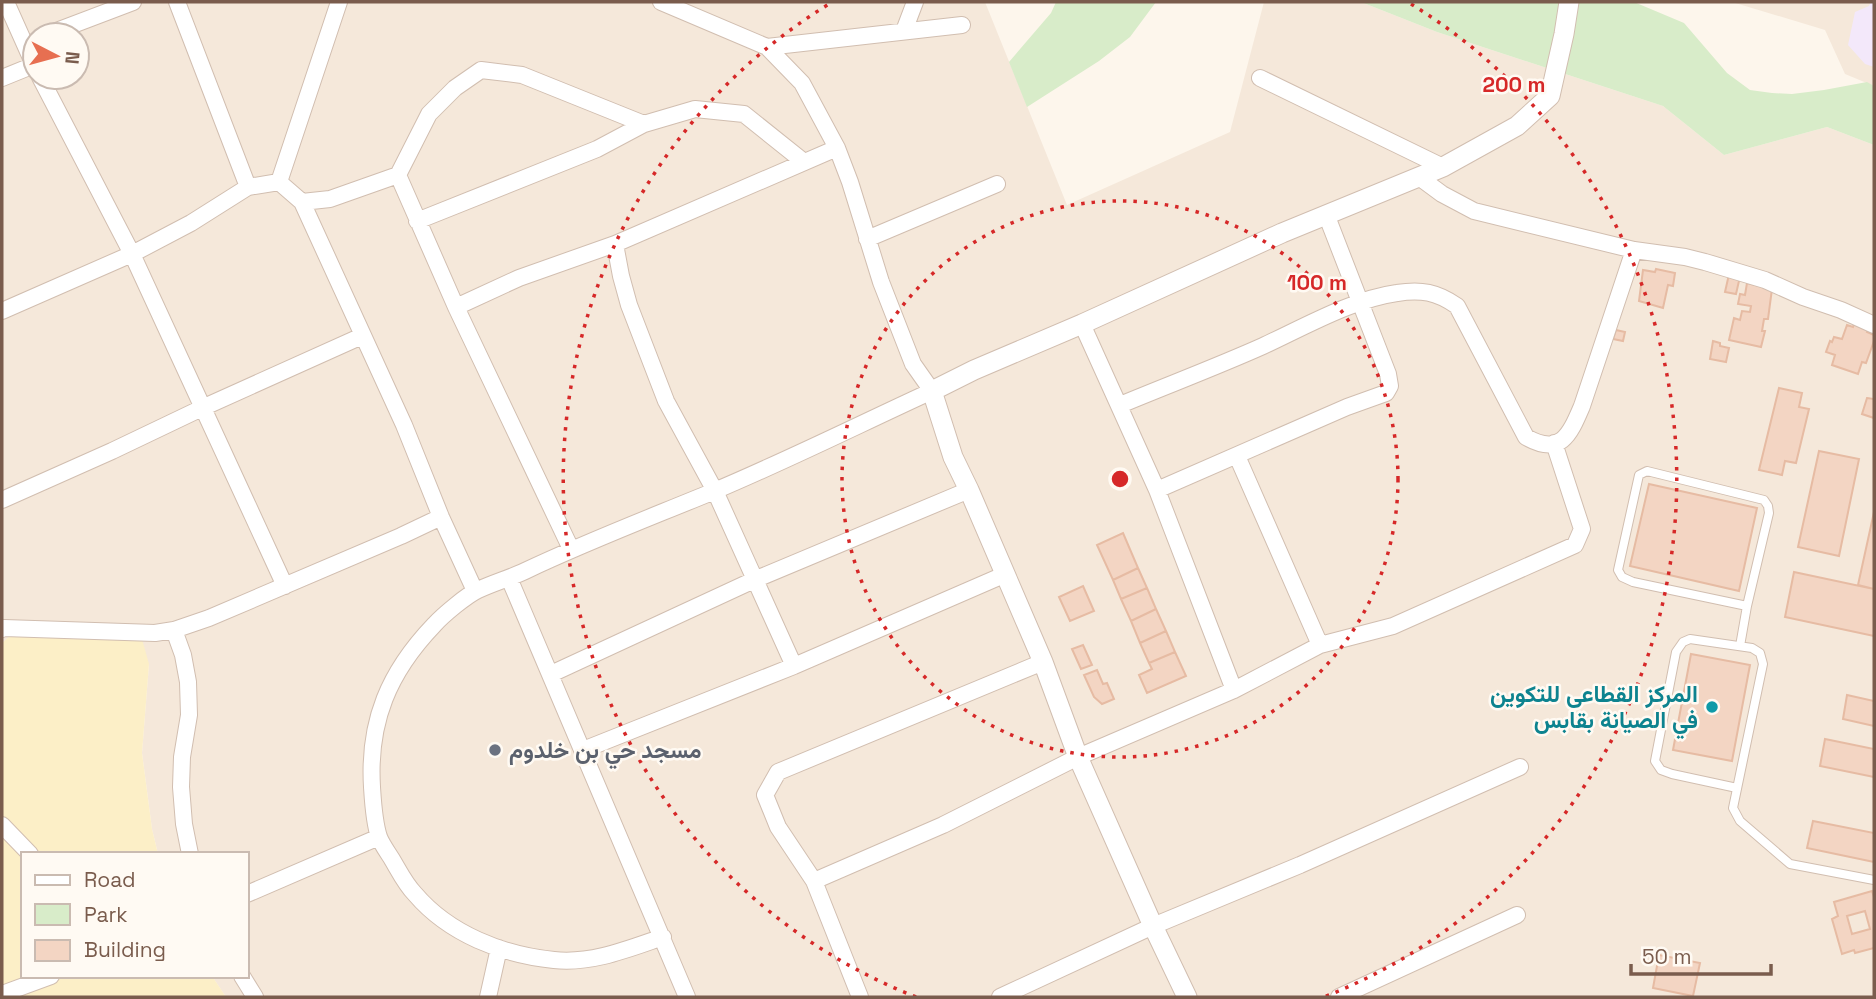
<svg xmlns="http://www.w3.org/2000/svg" width="1876" height="999" font-family="'Space Grotesk',Vazirmatn,sans-serif">
	<rect width="100%" height="100%" fill="#fdf6ec"/>
	<!-- residential -->
	<path fill="#f5e8da" fill-rule="evenodd" d="M2,2h983l82,203 163,-73 34,-130h97l76,30 226,74 61,49 103,-28 47,18v852h-1648l-14,-21h35v-122h-89l-6,-25 -10,-76 7,-89 -137,-30 -10,9zM35,35h42v42h-42z
		M1732,2h142v84l-29,-12 -20,-44z"/>
	<!-- education -->
	<path fill="#f3e8fa" d="M1871,2h3v65l-9,-3 -17,-19 7,-33 14,-6z"/>
	<!-- green -->
	<path fill="#d8ecc9" d="M1056,2h100l-26,35 -31,24 -72,46 -18,-45 42,-49z
		M1361,2h273l50,21 43,50 23,17 22,3 20,1 32,-4 43,-8 7,4v59l-47,-18 -103,28 -61,-49 -226,-74z"/>
	<!-- sand -->
	<path fill="#fcefc7" d="M12,634l130,5 7,25 -7,89 10,76 6,25h-135v122h189l14,21h-224v-354z"/>
	<!-- building -->
	<path fill="#f3d5c3" stroke="#e6bba3" stroke-width="2" fill-rule="evenodd" d="M1656,269l19,4 -2,13 -5,-1 -5,23 -24,-7 4,-31 12,2z
		M1730,270l11,2 -5,22 -11,-2z
		M1747,283l25,6 -4,30h-4l-2,12h3l-4,16 -32,-7 5,-22 6,2 2,-9 8,1 1,-6 -13,-2 2,-10 5,1z
		M1855,321l14,5 -2,6 7,3v6l-8,22 -4,-1 -4,12 -26,-9 3,-10 -9,-3 4,-11 2,1 2,-5 8,2 5,-14 6,2z
		M1616,330l9,2 -2,9 -10,-2z
		M1713,341l7,2v3l9,2 -3,14 -16,-3z
		M1779,388l23,5 -3,14 10,2 -13,54 -11,-2 -3,14 -23,-5z
		M1867,398l7,1v19l-12,-4z
		M1819,451l40,8 -20,97 -41,-9z
		M1649,484l108,24 -18,83 -109,-25z
		M1874,512v77l-16,-4z
		M1123,533l15,35 -25,12 -16,-35z
		M1138,568l9,20 -26,11 -8,-19z
		M1794,572l80,17v47l-89,-19z
		M1083,586l11,25 -24,10 -11,-24z
		M1147,588l9,21 -25,12 -10,-22z
		M1156,609l10,22 -26,12 -9,-22z
		M1166,631l9,21 -26,11 -9,-20z
		M1083,645l9,20 -11,4 -9,-20z
		M1175,652l11,24 -39,17 -8,-18 13,-6 -3,-6z
		M1691,654l59,11 -18,96 -59,-11z
		M1097,670l6,14 4,-1 7,16 -12,5 -8,-7 -10,-22z
		M1847,695l27,6v25l-31,-7z
		M1825,739l49,10v28l-54,-11z
		M1813,821l61,12v29l-67,-14z
		M1872,891l2,6v51l-19,5 -1,-3 -12,4 -10,-35 6,-3 -4,-14zM1865,911l5,18 -18,5 -5,-18z
		M1659,955l41,8 -7,33 -40,-8z"/>
	<g fill="none" stroke-linecap="round" stroke-linejoin="round">
		<defs>
			<path id="service" d="M1740,646l7,-40 22,-93 -1,-7 -4,-6 -117,-29 -8,4 -21,95 4,7 11,5 114,24
				M1737,788l-65,-14 -11,-4 -6,-9 21,-109 7,-10 7,-3 62,9 8,5 3,11 -30,144 7,13 50,43 84,16"/>
			<path id="minor" d="M6,2l29,65
				M177,2l71,185
				M661,2l106,45 35,36 35,65 13,34 31,100 32,82 19,27c-74,34 -146,70 -220,101 -63,26 -126,50 -187,79 -15,7 -32,12 -47,19 -11,5 -35,25 -44,35 -45,47 -66,96 -62,162 1,16 2,35 7,50 3,8 10,17 14,24 7,12 13,24 22,33 34,40 88,61 139,66 38,4 74,-11 109,-23
				M904,31l11,-29
				M46,35l87,-33
				M767,47l195,-22
				M40,77l92,177 153,332
				M2,78l32,-13
				M1260,78l183,89
				M398,175l58,132 115,242
				M1419,177l23,17 32,17 160,39 51,7 20,5 60,18 38,17 38,13 33,15
				M279,182l23,20 102,223 37,92 34,74
				M279,182l60,-180
				M302,202l28,-3 68,-24 31,-61 26,-26 26,-18 41,5 122,49
				M417,221l180,-72 47,-25 51,-15 49,5 60,48
				M867,239l130,-55
				M615,244l222,-96
				M456,307l63,-29 96,-34 6,32 8,29 37,96 49,90 79,175
				M2,311l130,-57 59,-31 57,-36 31,-5
				M1082,324l75,166 77,200
				M1120,405c48,-20 96,-38 143,-59 41,-19 90,-47 134,-53 24,-4 40,-1 60,13l69,131c35,20 44,-3 56,-31l52,-156
				M1237,456l83,189
				M1157,490l190,-83 39,-14 4,-7 -2,-12 -62,-160
				M2,500l110,-49 90,-43 160,-72
				M509,578l178,419
				M2,629l2,-1 151,5 19,-3 35,-12 192,-82 40,-19
				M174,630l9,25 5,27 1,33 -7,42 -1,30 3,37 6,30
				M551,674l203,-94 215,-90
				M583,750l211,-84 212,-92
				M2,825l28,29
				M814,881l129,-56 135,-68 156,-67 86,-45 73,-19 182,-81 7,-16 -28,-86
				M247,894l132,-57
				M242,976l13,21
				M2,994l49,-18
				M488,997l11,-49
				M860,997l-46,-116 -36,-54 -13,-32 13,-23 265,-110
				M1000,997l153,-71 147,-61 220,-98
				M1339,997l178,-82"/>
			<path id="tertiary" d="M1187,997l-34,-71 -75,-169 -35,-95 -74,-172 -16,-33 -21,-66 42,-21 108,-46 200,-91 161,-66 74,-41 33,-30 14,-62 5,-32"/>
		</defs>
		<!-- service casing -->
		<use href="#service" stroke="#d1beb0" stroke-width="10"/>
		<!-- minor casing -->
		<use href="#minor" stroke="#d1beb0" stroke-width="18"/>
		<!-- tertiary casing -->
		<use href="#tertiary" stroke="#d1beb0" stroke-width="21"/>
		<!-- service -->
		<use href="#service" stroke="#fff" stroke-width="8"/>
		<!-- minor -->
		<use href="#minor" stroke="#fff" stroke-width="16"/>
		<!-- tertiary -->
		<use href="#tertiary" stroke="#fff" stroke-width="19"/>
	</g>
	<!-- distance rings -->
	<g fill="none" stroke="#d62828" stroke-width="3.5" stroke-dasharray="3.5 7">
		<circle cx="1120" cy="479" r="278"/>
		<path d="M916 997A557 557 0 0 1 829 4M1411 4A557 557 0 0 1 1324 997"/>
	</g>
	<!-- markers -->
	<circle fill="#0f9aa8" stroke="#fffaf3" stroke-width="2.5" cx="1712" cy="707" r="7"/>
	<circle fill="#6b7280" stroke="#fffaf3" stroke-width="2.5" cx="495" cy="750" r="7"/>
	<g text-anchor="middle" stroke-width="5" stroke-linejoin="round" paint-order="stroke">
		<!-- culture labels -->
		<g font-size="23" font-weight="bold" fill="#0d838f" stroke="#fffaf3" text-anchor="end">
			<text x="1698" y="702">المركز القطاعى للتكوين<tspan x="1698" dy="26">في الصيانة بقابس</tspan></text>
		</g>
		<!-- worship labels -->
		<g font-size="23" font-weight="bold" fill="#5b616d" stroke="#fffaf3" text-anchor="start">
			<text x="509" y="758">مسجد حي بن خلدوم</text>
		</g>
	</g>
	<circle cx="1120" cy="479" r="10" fill="#d62828" stroke="#fffaf3" stroke-width="3.5"/>
	<g font-size="21" text-anchor="middle" font-weight="bold" fill="#d62828" stroke="#fffaf3" stroke-width="5" stroke-linejoin="round" paint-order="stroke">
		<text x="1514" y="92">200 m</text>
		<text x="1317" y="290">100 m</text>
	</g>
	<!-- border -->
	<rect width="1876" height="999" fill="none" stroke="#7a5c4d" stroke-width="7"/>
	<!-- legend -->
	<rect x="21" y="852" width="228" height="126" fill="#fffaf3" stroke="#cabbb1" stroke-width="2"/>
	<rect x="35" y="875" width="35" height="10" fill="#ffffff" stroke="#cabbb1" stroke-width="2"/>
	<text x="84" y="887" font-size="21" fill="#7a5c4d">Road</text>
	<rect x="35" y="904" width="35" height="21" fill="#d8ecc9" stroke="#cabbb1" stroke-width="2"/>
	<text x="84" y="922" font-size="21" fill="#7a5c4d">Park</text>
	<rect x="35" y="940" width="35" height="21" fill="#f3d5c3" stroke="#cabbb1" stroke-width="2"/>
	<text x="84" y="957" font-size="21" fill="#7a5c4d">Building</text>
	<!-- north arrow -->
	<g transform="translate(56 56) rotate(96)"><circle r="33" fill="#fffaf3" stroke="#cabbb1" stroke-width="2"/>
	<path d="M0-5L12 26L0 18L-12 26Z" fill="#e76f51"/>
	<text y="-10" font-size="19" font-weight="bold" text-anchor="middle" fill="#7a5c4d">N</text>
	</g>
	<!-- scale -->
	<path d="M1631 964v10h140v-10" fill="none" stroke="#7a5c4d" stroke-width="3.5"/>
	<text x="1642" y="964" font-size="21" fill="#7a5c4d" stroke="#fffaf3" stroke-width="5" paint-order="stroke">50 m</text>
</svg>
